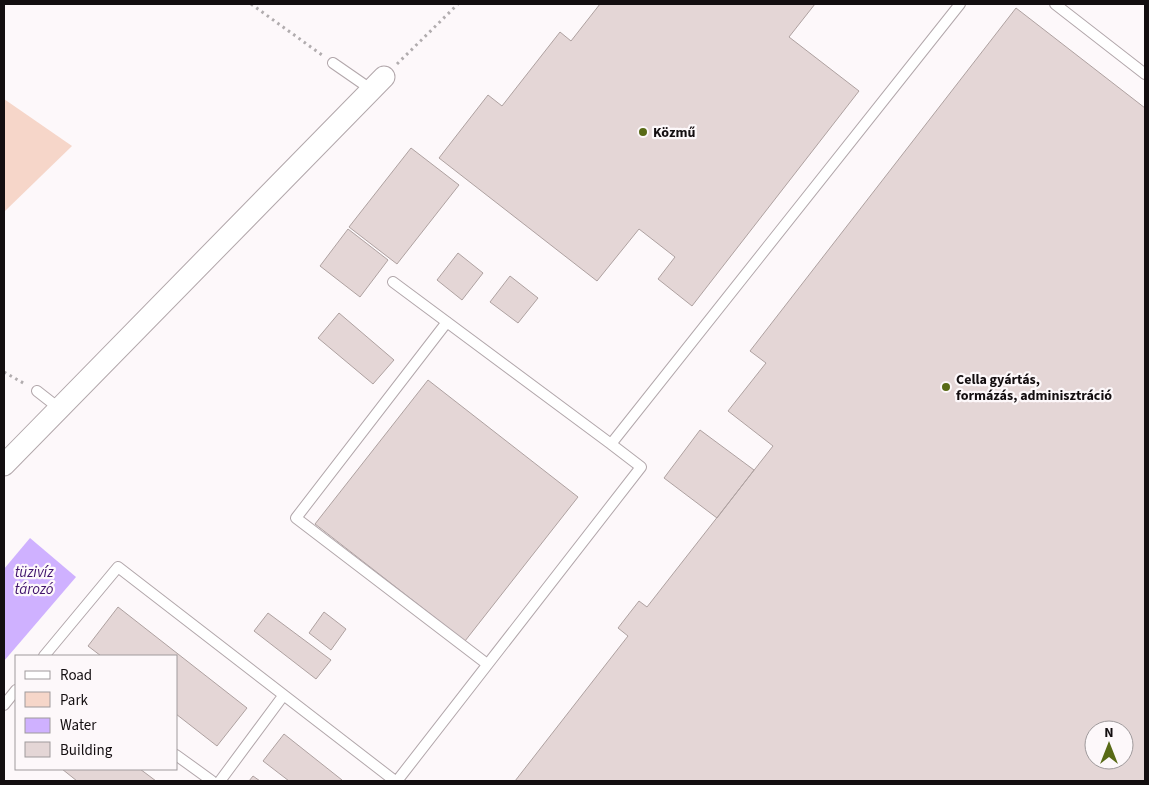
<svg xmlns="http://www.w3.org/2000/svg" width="1149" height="785" font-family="'Source Sans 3',sans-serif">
	<rect width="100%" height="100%" fill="#fdf8fa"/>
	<!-- green -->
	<path fill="#f6d6c9" d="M4,99l68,47 -68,66z"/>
	<!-- water -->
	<path fill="#cfb1ff" d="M30,538l46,39 -72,84v-92z"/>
	<!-- building -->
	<path fill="#e4d6d6" stroke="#aea1a0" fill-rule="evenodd" d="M600,4h215l-26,33 70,54 -167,215 -34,-27 17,-22 -36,-28 -42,52 -158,-123 49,-63 14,11 58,-74 11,9z
		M1016,8l129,100v673h-630l113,-145 -10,-8 21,-27 8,6 126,-161 -45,-35 38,-48 -16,-12zM1094,730h30v30h-30z
		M411,148l48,37 -62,79 -48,-37z
		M348,229l40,31 -28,37 -40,-31z
		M458,253l25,20 -21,27 -25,-20z
		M510,276l28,22 -20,25 -28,-21z
		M339,313l55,47 -21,24 -55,-46z
		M428,380l150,117 -113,144 -150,-117z
		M700,430l54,40 -37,48 -53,-40z
		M118,607l129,101 -30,38 -41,-32v-58h-75l-13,-10z
		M324,612l22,17 -15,21 -22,-17z
		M268,613l63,47 -15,19 -62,-48z
		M284,734l58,46v1h-53l-26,-20z
		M62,769h78l16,12h-79z
		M253,776l7,5h-11z"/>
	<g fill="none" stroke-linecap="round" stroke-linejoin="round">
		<defs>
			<path id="lane" d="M1055,4l90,70
				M333,63l39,27
				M393,282l218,162
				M447,322l-151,196 191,146
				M37,391l23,18
				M44,656l74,-89 277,214
				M4,705l12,-15
				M176,755l36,26
				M220,781l63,-85
				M397,781l244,-314 -30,-23 349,-440"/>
			<path id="street" d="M4,465l380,-388"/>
		</defs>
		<!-- lane casing -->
		<use href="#lane" stroke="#b2a7ab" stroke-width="12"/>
		<!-- street casing -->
		<use href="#street" stroke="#b2a7ab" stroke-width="23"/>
		<!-- path -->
		<path stroke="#b1acae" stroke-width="3" stroke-dasharray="2.5 4" stroke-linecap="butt" d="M251,4l71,51
			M397,64l61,-60
			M4,372l21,12"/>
		<!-- lane -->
		<use href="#lane" stroke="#fff" stroke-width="10"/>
		<!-- street -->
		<use href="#street" stroke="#fff" stroke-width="21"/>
	</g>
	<!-- markers -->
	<g fill="#586a16" stroke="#fdf8fa" stroke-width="2">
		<circle cx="643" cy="132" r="5"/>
		<circle cx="946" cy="387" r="5"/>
	</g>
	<g text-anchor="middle" stroke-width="4.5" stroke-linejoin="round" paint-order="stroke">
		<!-- poi labels -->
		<g font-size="14" font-weight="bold" fill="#130e10" stroke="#fdf8fa" text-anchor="start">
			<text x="653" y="137">Közmű</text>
			<text x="956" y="384">Cella gyártás,<tspan x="956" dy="16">formázás, adminisztráció</tspan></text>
		</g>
		<!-- water labels -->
		<g font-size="15" font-style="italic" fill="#41146d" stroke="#fdf8fa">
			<text x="34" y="577">tüzivíz<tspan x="34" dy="17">tározó</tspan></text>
		</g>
	</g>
	<!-- border -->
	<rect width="1149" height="785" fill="none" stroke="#130e10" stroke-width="10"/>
	<!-- legend -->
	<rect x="15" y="655" width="162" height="115" fill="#fdf8fa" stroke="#9f9a9c"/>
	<rect x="25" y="671" width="25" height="8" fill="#ffffff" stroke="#9f9a9c"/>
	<text x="60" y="680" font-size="15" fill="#130e10">Road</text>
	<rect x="25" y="692" width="25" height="15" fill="#f6d6c9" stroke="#9f9a9c"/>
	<text x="60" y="705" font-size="15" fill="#130e10">Park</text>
	<rect x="25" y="718" width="25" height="15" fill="#cfb1ff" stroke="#9f9a9c"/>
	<text x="60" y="730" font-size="15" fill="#130e10">Water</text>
	<rect x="25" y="742" width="25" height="15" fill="#e4d6d6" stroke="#9f9a9c"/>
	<text x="60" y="755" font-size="15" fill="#130e10">Building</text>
	<!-- north arrow -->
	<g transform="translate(1109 745)"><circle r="24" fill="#fdf8fa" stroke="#9f9a9c"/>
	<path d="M0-4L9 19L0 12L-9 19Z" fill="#586a16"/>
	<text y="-8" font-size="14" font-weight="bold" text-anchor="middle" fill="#130e10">N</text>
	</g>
</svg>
